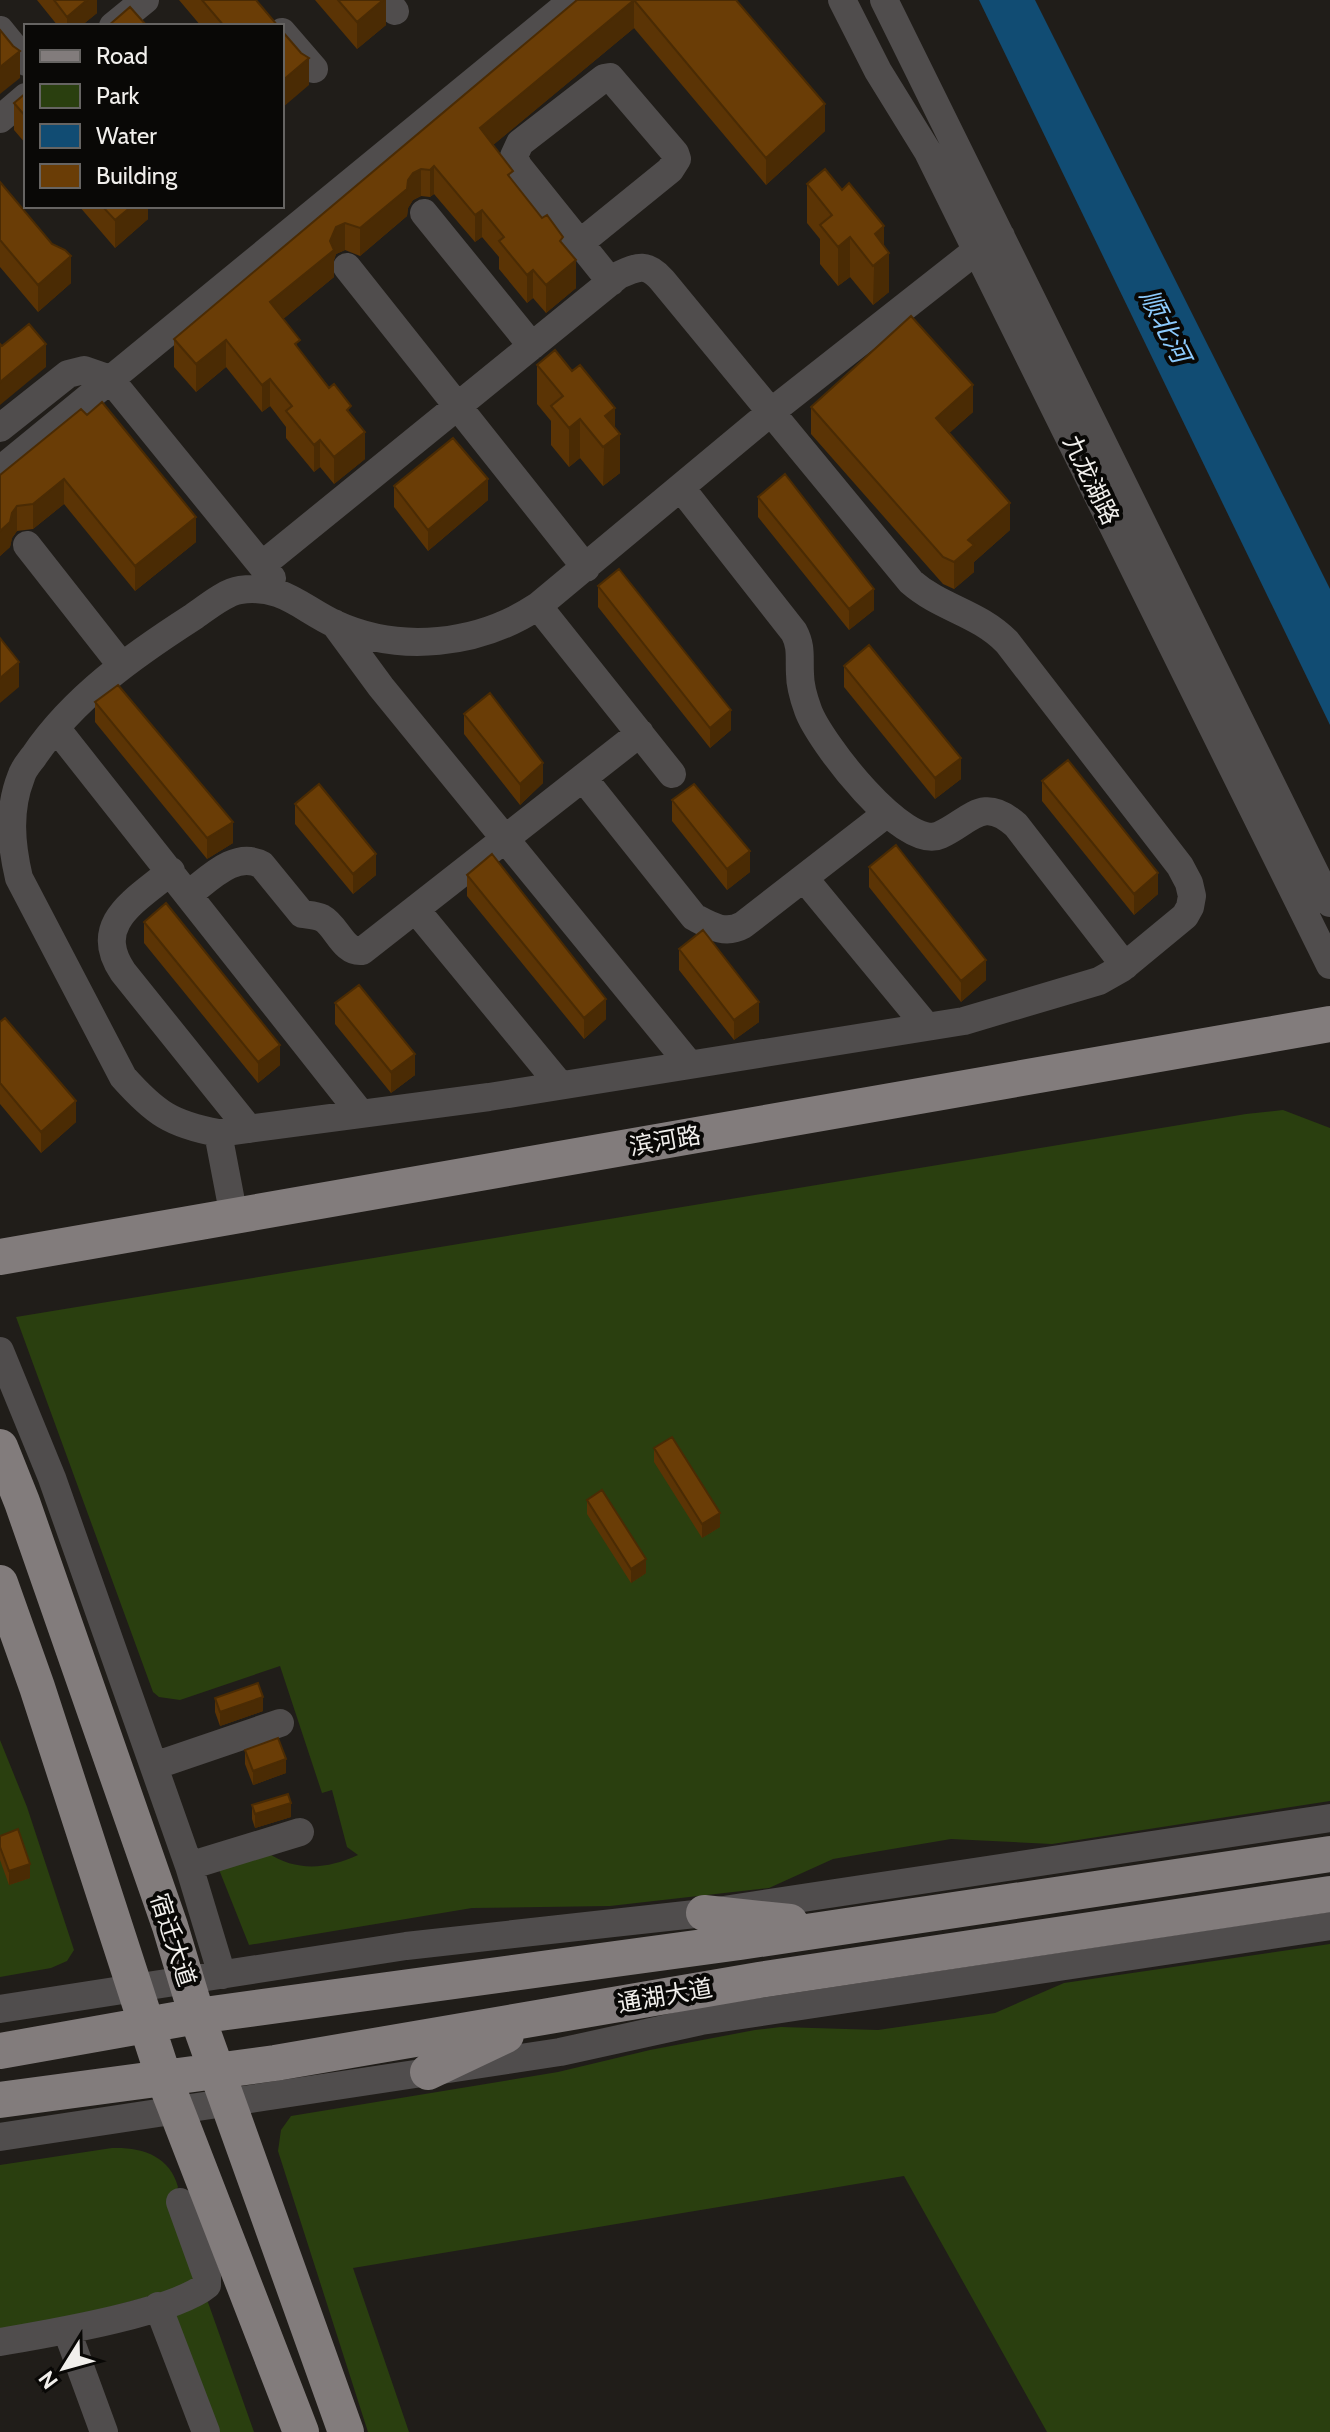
<svg xmlns="http://www.w3.org/2000/svg" width="1330" height="2432" font-family="Cabin,'Noto Sans SC',sans-serif">
	<rect width="100%" height="100%" fill="#201d19"/>
	<!-- green -->
	<path fill="#2a3f0f" d="M1283,1110l47,18v673l-278,43 -101,-5 -118,20 -64,29 -159,18 -138,2 -223,37 -31,-78 50,-14c28,19 60,16 90,2l-11,-8 -15,-57 -10,3 -42,-127 -100,34 -21,-3 -6,-5 -137,-375 1230,-203z
		M0,1740l27,67 47,143 -7,11 -16,7 -51,9z
		M1330,1944v488h-283l-143,-256 -551,92 56,164h-41l-90,-281 3,-21 10,-14 267,-44 92,-22 105,-20 26,-3 97,3 117,-17 69,-30z
		M112,2148c30,-1 58,8 66,39l-7,11 83,234h-39l-53,-139 -162,43v-171z"/>
	<!-- water -->
	<path fill="#114c73" d="M979,0h56l295,589v136z"/>
	<g fill="none" stroke-linecap="round" stroke-linejoin="round">
		<!-- minor -->
		<path stroke="#504d4d" stroke-width="28" d="M386,0l9,11
			M842,0l36,71 50,81 402,813
			M884,0l446,903
			M113,26l32,-26
			M0,30l26,32
			M282,32l32,37
			M0,119l26,-22
			M424,213l108,133
			M580,243l90,-73 7,-11 -2,-6 -65,-76 -6,1 -84,65 -6,13 4,10 93,116
			M347,267l239,301
			M0,428l68,-54 16,-4 26,9 162,199
			M0,470l573,-470
			M681,488l113,144c8,15 5,26 6,42 0,12 4,25 8,36 11,31 96,142 132,125 31,-14 42,-40 76,-10l109,141
			M27,545l95,121
			M262,565l357,-290c20,-9 28,-12 43,5l249,302c31,27 66,30 96,60l173,224 9,17 3,13 -2,11 -5,9 -63,52 -23,13 -135,40 -475,76 -271,36c-47,-9 -63,-20 -95,-56l-104,-199c-8,-34 -11,-68 2,-101 2,-8 8,-14 13,-21 40,-59 100,-101 159,-139 13,-9 32,-25 47,-27 42,-6 61,18 95,34 65,30 144,21 203,-18l233,-194 206,-162 24,-14
			M538,606l134,168
			M334,623l47,64 309,378
			M56,728l305,386
			M584,779l110,138c17,9 31,18 49,8l143,-111
			M171,871c-34,29 -81,52 -48,101l126,157
			M804,878l123,149
			M189,894c20,-15 47,-44 73,-29l40,49c7,1 14,1 20,4 15,8 21,35 40,33l278,-218
			M416,910l144,175
			M218,1133l16,84
			M0,1351l52,127 137,388 33,109
			M154,1766l126,-43
			M189,1866l111,-34
			M0,2009l406,-63 298,-33 626,-95
			M0,2137l560,-85 141,-31 629,-95
			M158,2306l48,126
			M67,2331l37,101
			M0,2342c46,-8 174,-29 207,-57v-8l-27,-75"/>
		<!-- major -->
		<path stroke="#827c7c" stroke-width="36" d="M0,1257l1330,-233
			M0,1447l22,55 148,424 27,90 149,416
			M0,1583l37,104 127,391 137,354
			M704,1913l86,9
			M0,2051l197,-35 543,-74 590,-88
			M428,2072l78,-37
			M0,2100l275,-37 484,-83 571,-86"/>
	</g>
	<!-- wall -->
	<path fill="#5b3405" d="M37,0h60v13l-16,13h-23z
		M179,0h77l22,26h-77z
		M315,0h71v25l-29,24z
		M577,0h159l89,131 -59,54 -132,-157 -141,117 20,37 50,63 13,43 -30,25 -13,-15 -6,5 -28,-34v-12l-17,-20 -7,5 -41,-48 -4,3 -9,-1 -8,4 -5,8 -1,8 -47,40 -15,-6 -9,4 -2,6v17l-51,42 17,32 51,63 14,45 -31,25 -14,-17 -6,5 -28,-34v-11l-16,-21 -8,6 -36,-45 -30,25 -22,-25v-28z
		M26,93v51l-12,-14v-27z
		M0,182l71,101 -33,29 -38,-45z
		M807,184l77,62 5,46 -16,13 -23,-28 -12,9 -18,-22v-25l-13,-16z
		M79,206h69v13l-33,29z
		M537,365l78,62 5,46 -17,13 -23,-28 -11,9 -18,-22v-24l-14,-17z
		M811,407l162,5 -24,21 61,97 -36,32v10l-20,17 -11,-5 -132,-150z
		M81,409l115,133 -61,49 -71,-87 -31,25 -16,2 -5,7 -2,9 -10,9v-81z
		M394,486l94,14 -60,51 -34,-44z
		M758,497l116,113 -25,20 -91,-113z
		M598,586l133,144 -21,18 -112,-141z
		M844,666l117,113 -26,20 -91,-112z
		M95,702l138,141 -26,16 -112,-137z
		M464,714l79,69 -23,22 -56,-71z
		M1042,781l116,113 -24,21 -92,-114z
		M672,800l78,72 -23,18 -55,-69z
		M295,804l81,71 -23,19 -58,-70z
		M869,867l117,113 -25,22 -92,-115z
		M467,875l139,144 -22,20 -117,-143z
		M144,922l136,143 -22,18 -114,-140z
		M679,949l80,73 -25,18 -55,-70z
		M335,1003l80,72 -24,18 -56,-69z
		M0,1022l76,100 -35,31 -41,-49z
		M654,1448l66,79 -18,11 -48,-76z
		M587,1500l59,73 -15,10 -44,-69z
		M215,1698l48,13 -43,15 -5,-14z
		M245,1750l41,23 -33,12 -8,-21z
		M252,1805l39,12 -36,11 -3,-9z
		M0,1836l30,42 -21,7 -9,-25z"/>
	<!-- shaded-wall -->
	<path fill="#4a2b04" d="M87,0h10v13l-16,13h-14v-9z
		M383,0h3v25l-29,24v-27z
		M634,0v28l-154,128v-28z
		M20,51v27l-20,16v-27z
		M309,58v27l-27,23v-27z
		M825,104v27l-59,54v-27z
		M434,166v28l-4,3v-27z
		M421,169v27l-8,4 -5,8 -1,8 -47,40v-28l48,-48 5,-7z
		M132,206h16v13l-33,29v-28z
		M482,210v27l-7,5v-27z
		M345,223v27l-9,4 -2,6v17l-64,53v-28l60,-61 6,-14z
		M884,226v31l5,-4v39l-16,13 2,-71z
		M850,237v40l-12,9v-39z
		M71,256v27l-33,29v-27z
		M576,260v28l-30,25v-28z
		M533,270v28l-6,5v-28z
		M226,340v27l-30,25v-28z
		M46,344v23l-46,38v-23z
		M270,379v27l-8,6v-27z
		M973,385v27l-37,33v-27z
		M615,408v30l5,-4v39l-17,13 2,-70z
		M580,419v39l-11,9v-39z
		M365,432v27l-31,25v-27z
		M320,440v27l-6,5v-27z
		M64,479v25l-31,25v-25z
		M488,479v21l-60,51v-21z
		M1010,503v27l-36,32v10l-20,17v-27l14,-22z
		M17,506v25l-5,7 -2,9 -10,9v-25z
		M196,517v25l-61,49v-25z
		M874,589v21l-25,20v-21z
		M19,662v25l-19,16v-25z
		M731,710v20l-21,18v-20z
		M961,758v21l-26,20v-21z
		M543,763v20l-23,22v-21z
		M233,822v21l-26,16v-21z
		M750,851v21l-23,18v-21z
		M376,854v21l-23,19v-20z
		M1158,873v21l-24,21v-21z
		M986,960v20l-25,22v-21z
		M606,999v20l-22,20v-21z
		M759,1002v20l-25,18v-20z
		M280,1045v20l-22,18v-21z
		M415,1054v21l-24,18v-21z
		M76,1101v21l-35,31v-21z
		M720,1513v14l-18,11v-14z
		M646,1559v14l-15,10v-14z
		M263,1697v14l-43,15v-14z
		M286,1759v14l-33,12v-14z
		M291,1803v14l-36,11v-14z
		M30,1864v14l-21,7v-14z"/>
	<!-- building -->
	<path fill="#6a3d06" stroke="#4a2b04" stroke-width="2" d="M54,0h33l-20,17z
		M202,0h54l22,26h-54z
		M338,0h45l-26,22z
		M577,0h159l89,104 -59,54 -132,-158 -154,128 33,43 -5,4 34,43 5,-3 16,22 -3,4 16,19 -30,25 -13,-15 -6,5 -28,-34 5,-4 -22,-27 -7,5 -41,-49 -4,4 -9,-1 -8,4 -5,7 -1,9 -47,39 -15,-5 -9,4 -6,14 4,9 -64,52 30,38 -5,4 34,44 5,-4 17,22 -4,4 18,22 -31,25 -14,-17 -6,5 -28,-34 6,-5 -22,-27 -8,6 -36,-45 -30,24 -22,-25z
		M130,7l17,19h-39z
		M0,30l13,16 7,5 -20,16z
		M282,31l19,22 8,5 -27,23z
		M26,93v24l-12,-14z
		M825,169l17,21 7,-7 35,43 -9,8 14,19 -16,13 -23,-29 -12,10 -18,-22 12,-10 -25,-31z
		M0,182l52,62 13,6 6,6 -33,29 -38,-45z
		M102,206h30l-17,14z
		M911,316l62,69 -37,33 74,85 -42,37 6,5 -20,17 -11,-5 -132,-150z
		M29,324l17,20 -46,38v-38l2,2z
		M555,350l17,21 8,-6 35,43 -10,8 15,18 -17,13 -23,-28 -11,9 -18,-22 12,-10 -26,-31z
		M102,402l94,115 -61,49 -71,-87 -31,25 -16,2 -5,7 -2,9 -10,9v-56l81,-66 6,6z
		M453,438l35,41 -60,51 -34,-44z
		M785,474l89,115 -25,20 -91,-112z
		M619,569l112,141 -21,18 -112,-142z
		M0,638l19,24 -19,16z
		M869,645l92,113 -26,20 -91,-112z
		M118,685l115,137 -26,16 -112,-136z
		M490,693l53,70 -23,21 -56,-70z
		M1068,760l90,113 -24,21 -92,-113z
		M319,784l57,70 -23,20 -58,-70z
		M694,784l56,67 -23,18 -55,-69z
		M896,845l90,115 -25,21 -92,-114z
		M492,854l114,145 -22,19 -117,-143z
		M166,903l114,142 -22,17 -114,-140z
		M703,930l56,72 -25,18 -55,-71z
		M359,985l56,69 -24,18 -56,-69z
		M5,1018l71,83 -35,31 -41,-49v-61z
		M672,1437l48,76 -18,11 -48,-76z
		M602,1490l44,69 -15,10 -44,-69z
		M258,1683l5,14 -43,15 -5,-14z
		M278,1738l8,21 -33,12 -8,-21z
		M288,1794l3,9 -36,11 -3,-9z
		M18,1829l12,35 -21,7 -9,-24v-11z"/>
	<g text-anchor="middle" stroke-width="8" stroke-linejoin="round" paint-order="stroke">
		<!-- street labels -->
		<g font-size="24" fill="#f1efec" stroke="#090806">
			<text transform="translate(1091 480) rotate(64)" y="8">九龙湖路</text>
			<text transform="translate(665 1141) rotate(-10)" y="8">滨河路</text>
			<text transform="translate(173 1940) rotate(72)" y="8">宿迁大道</text>
			<text transform="translate(665 1996) rotate(-10)" y="8">通湖大道</text>
		</g>
		<!-- water labels -->
		<g font-size="26" font-style="italic" fill="#8dcbfd" stroke="#090806">
			<text transform="translate(1165 326) rotate(63)" y="9">顺北河</text>
		</g>
	</g>
	<!-- legend -->
	<rect x="24" y="24" width="260" height="184" fill="#090806" stroke="#666462" stroke-width="2"/>
	<rect x="40" y="50" width="40" height="12" fill="#827c7c" stroke="#666462" stroke-width="2"/>
	<text x="96" y="64" font-size="24" fill="#f1efec">Road</text>
	<rect x="40" y="84" width="40" height="24" fill="#2a3f0f" stroke="#666462" stroke-width="2"/>
	<text x="96" y="104" font-size="24" fill="#f1efec">Park</text>
	<rect x="40" y="124" width="40" height="24" fill="#114c73" stroke="#666462" stroke-width="2"/>
	<text x="96" y="144" font-size="24" fill="#f1efec">Water</text>
	<rect x="40" y="164" width="40" height="24" fill="#6a3d06" stroke="#666462" stroke-width="2"/>
	<text x="96" y="184" font-size="24" fill="#f1efec">Building</text>
	<!-- north arrow -->
	<g transform="translate(64 2368) rotate(233)" stroke="#090806" stroke-width="6" paint-order="stroke">
	<path d="M0-6L14 30L0 20L-14 30Z" fill="#f1efec"/>
	<text y="-12" font-size="22" font-weight="bold" text-anchor="middle" fill="#f1efec">N</text>
	</g>
</svg>
